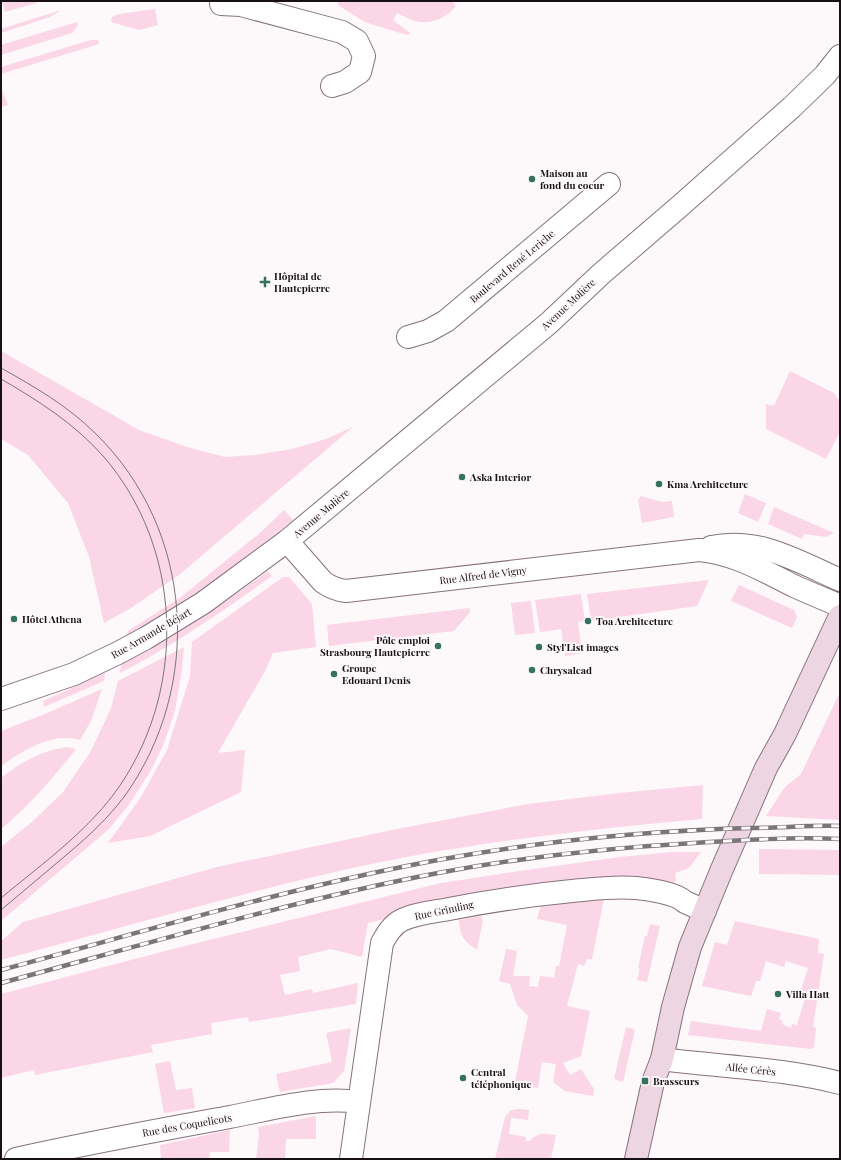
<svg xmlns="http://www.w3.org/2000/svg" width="841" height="1160" font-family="'Playfair Display',serif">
	<rect width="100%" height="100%" fill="#fdf8fa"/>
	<!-- green -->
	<path fill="#fbd6e7" d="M2,1h35v2l-32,9z
		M337,1h115l4,5c-11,13 -27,20 -44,14 -5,-2 -10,-5 -15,-7l-4,7 17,13 -2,2 -15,-4 -28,-9 -26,-16z
		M155,9l3,16 -19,5 -28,-8 1,-5 7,-3z
		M61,10l-11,7 -49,16v-4z
		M77,22l1,3 -6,8 -71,22v-10z
		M91,40h7l1,4 -98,30v-7z
		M1,88l7,17 -7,2z
		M1,351l138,79 48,17 38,10 30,-2 37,-6 34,-10 27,-12 -174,148 -48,33 -27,15 -15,-66 -21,-54 -40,-48 -27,-16z
		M790,371l44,22 6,9v30l-14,27 -60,-30v-25l8,2z
		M745,494l21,9 -8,19 -20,-9z
		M641,496l21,6 10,-1 2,16 -32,6 -4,-23z
		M774,507l60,26 -8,4 -22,-3 -2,5 -34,-15z
		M284,510l9,10 -76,60 -68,43 -22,12 1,-4 53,-34 80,-65z
		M268,571l4,5c-49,35 -98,69 -152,97l1,-8 25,-13 69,-43z
		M283,577h6l23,27 4,43 -43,6 -8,18 -46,80v2l26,-3 -4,42 -91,44 -42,7 33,-46 26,-47 23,-74 2,-34z
		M709,580l-12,26 -106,15 -4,-27z
		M739,585l55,25 3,7 -5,11 -61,-27z
		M581,594l4,27 -7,1 4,31 -17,3 -4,-27 -21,3 -5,-32z
		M531,601l4,32 -20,2 -4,-32z
		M470,608v4l-16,19 -125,15 -2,-21z
		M184,647l-2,22 -7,42 -12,35 -13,26 -22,34 -19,23 -108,92v-74l32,-26 30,-29 28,-41 20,-43 7,-27z
		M105,673l-1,8 -60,26 -1,-6z
		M102,689l-11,32 -11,19c-29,-8 -57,11 -79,26v-35l44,-17z
		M840,692v128l-74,-4 19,-29 16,-13z
		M67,747l9,2c-23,29 -47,57 -75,80v-51c20,-16 40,-27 66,-31z
		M703,785l-1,34c-122,11 -244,25 -363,52 -114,26 -225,59 -338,89v-19l22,-19 194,-55 180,-38 131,-25 92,-11z
		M759,849l81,1v25l-81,-1z
		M671,852h30l-12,16 -14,5 1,8 -5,4 -270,30 -33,8 -6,34 -31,-8 -33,8 2,14 -20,4 5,20 27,-6 1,4 45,-10 -2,21 -107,18 -1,-5 -37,6 1,11 -61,11 2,7 -118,23 -1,-5 -33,8v-84l168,-44 272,-67 79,-12 100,-14z
		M604,899l-12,60h-5l-3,7 -6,-2 -11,42 23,5 -9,45 -18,7 7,12 11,-6 13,20 -1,7 -28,-5 -12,-9 3,-18 -14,-2 -4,26 -24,-2 14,-70 -11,-11 -7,-21 -11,-3 7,-32 11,2 -4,25h17l-1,10 9,1 2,-11 14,2 2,-12h3l8,-41 -30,-6 4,-14z
		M481,916l2,5 -6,29c-13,-9 -17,-13 -18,-30z
		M735,921l84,18 -1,14 6,1 -11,73 3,1 -2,19 -3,2 -123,-14 3,-14 70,10 6,-22 14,4 -2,6 4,2 -1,3 9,4 1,-4 5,1 9,-30 -6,-2 8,-25 -22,-7 -2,6 -18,-6 -6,20h-4l-5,15 -49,-10 13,-44 12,3z
		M650,924l10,2 -13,56 -10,-2 3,-11 -2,-1 7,-32h2z
		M626,1027l9,3 -12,52 -9,-3z
		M351,1028l-7,43 -11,12 -53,9 -4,-18 56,-12 -6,-29z
		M170,1061l6,29 16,-2 3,20 -31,5 -9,-49z
		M519,1109l10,1 -1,10 -17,-2 -2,16 17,3v4h4c9,-10 14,-7 26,-6l-5,24h-56l10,-42 6,-7z
		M316,1116v23h-30l-1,20h-29l3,-24 -1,-8z
		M230,1130l-1,22h-19l-1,7h-48l-1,-14z"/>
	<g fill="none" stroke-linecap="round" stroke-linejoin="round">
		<defs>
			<path id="minor" d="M221,4l20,1 101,27 15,9 7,15 -4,16 -15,10 -13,4
				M408,337l20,-6 18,-10 163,-137
				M711,547c48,-10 86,14 129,33
				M699,550c35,3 65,21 95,36 15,7 31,13 46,20
				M662,1059c59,8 120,9 178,24
				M16,1159c71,-16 143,-29 214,-42 41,-8 87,-21 129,-15
				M351,1159l31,-216c5,-9 10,-18 20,-23 14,-7 32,-8 47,-11 40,-8 82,-14 123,-18 21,-2 42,-5 64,-3 12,1 40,5 49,14l20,9"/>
			<path id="tertiary" d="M287,541l36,41c7,5 14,8 23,9l353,-41
				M1,699l73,-25 44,-21 28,-15 57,-35 84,-62 262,-218 52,-49 79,-68 112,-99 33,-32 15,-19"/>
			<path id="secondary" d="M636,1159l17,-77 9,-23 11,-52 17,-60 32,-78 44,-101 19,-34 55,-118"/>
		</defs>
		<!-- minor casing -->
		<use href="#minor" stroke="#85727b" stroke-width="24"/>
		<!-- tertiary casing -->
		<use href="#tertiary" stroke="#85727b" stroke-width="24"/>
		<!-- secondary casing -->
		<use href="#secondary" stroke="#85727b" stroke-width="24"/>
		<!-- minor -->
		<use href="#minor" stroke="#fff" stroke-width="22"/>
		<!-- tertiary -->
		<use href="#tertiary" stroke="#fff" stroke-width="22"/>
		<!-- secondary -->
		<use href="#secondary" stroke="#eed5e2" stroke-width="22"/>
		<!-- tram -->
		<path stroke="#7b7578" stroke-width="1" d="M1,368c34,19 67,38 95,66 98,96 108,252 28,363 -19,25 -42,45 -66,65 -19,16 -38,32 -57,48
			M1,379c38,22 74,45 103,78 78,91 83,228 17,327 -31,46 -78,79 -120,114"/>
		<defs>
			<path id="rail" d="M1,970c145,-39 290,-83 437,-110 103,-19 207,-29 312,-32 30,0 60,-3 90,-2
				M1,983c145,-39 290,-82 437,-110 85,-16 170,-25 256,-30 48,-3 98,-6 146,-4"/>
		</defs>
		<!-- rail casing -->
		<use href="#rail" stroke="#7b7578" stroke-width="4.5"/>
		<!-- rail -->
		<use href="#rail" stroke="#fdf8fa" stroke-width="3" stroke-dasharray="9" stroke-linecap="butt"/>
	</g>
	<!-- markers -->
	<g fill="#35725d" stroke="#fdf8fa" stroke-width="1.5">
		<circle cx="532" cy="179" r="4"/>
		<path d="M263 276h4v4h4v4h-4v4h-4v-4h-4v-4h4z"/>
		<circle cx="462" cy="477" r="4"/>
		<circle cx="659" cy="484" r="4"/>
		<circle cx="14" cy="619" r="4"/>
		<circle cx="588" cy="621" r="4"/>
		<circle cx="438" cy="646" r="4"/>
		<circle cx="539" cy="647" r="4"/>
		<circle cx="532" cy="670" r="4"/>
		<circle cx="334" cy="674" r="4"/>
		<circle cx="778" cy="994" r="4"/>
		<circle cx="463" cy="1078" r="4"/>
		<rect x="641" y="1077" width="8" height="8" rx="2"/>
	</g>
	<g text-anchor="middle" stroke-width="4" stroke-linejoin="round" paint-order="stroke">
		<!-- poi labels -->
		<g font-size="10" font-weight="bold" fill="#171014" stroke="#fdf8fa" text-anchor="start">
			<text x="540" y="177">Maison au<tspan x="540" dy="12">fond du coeur</tspan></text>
			<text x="274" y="280">Hôpital de<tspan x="274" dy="12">Hautepierre</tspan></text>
			<text x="470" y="481">Aska Interior</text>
			<text x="667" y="488">Kma Architecture</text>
			<text x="22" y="623">Hôtel Athena</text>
			<text x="596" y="625">Toa Architecture</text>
			<text x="430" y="644" text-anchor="end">Pôle emploi<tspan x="430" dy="12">Strasbourg Hautepierre</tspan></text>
			<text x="547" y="651">Styl'List images</text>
			<text x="342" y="672">Groupe<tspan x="342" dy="12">Edouard Denis</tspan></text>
			<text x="540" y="674">Chrysalead</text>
			<text x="786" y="998">Villa Hatt</text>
			<text x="471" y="1076">Central<tspan x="471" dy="12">téléphonique</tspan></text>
			<text x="653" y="1085">Brasseurs</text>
		</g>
		<!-- street labels -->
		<g font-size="10" fill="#171014" stroke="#fdf8fa">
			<text transform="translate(512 266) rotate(-40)" y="4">Boulevard René Leriche</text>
			<text transform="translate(568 304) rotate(-43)" y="4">Avenue Molière</text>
			<text transform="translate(321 513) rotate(-40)" y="4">Avenue Molière</text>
			<text transform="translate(483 575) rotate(-7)" y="4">Rue Alfred de Vigny</text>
			<text transform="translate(151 633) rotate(-30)" y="4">Rue Armande Béjart</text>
			<text transform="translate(444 910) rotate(-12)" y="4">Rue Grimling</text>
			<text transform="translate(751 1069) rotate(6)" y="4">Allée Cérès</text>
			<text transform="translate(187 1125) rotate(-10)" y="4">Rue des Coquelicots</text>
		</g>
	</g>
	<!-- border -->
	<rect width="841" height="1160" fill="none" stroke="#171014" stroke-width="4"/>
</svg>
